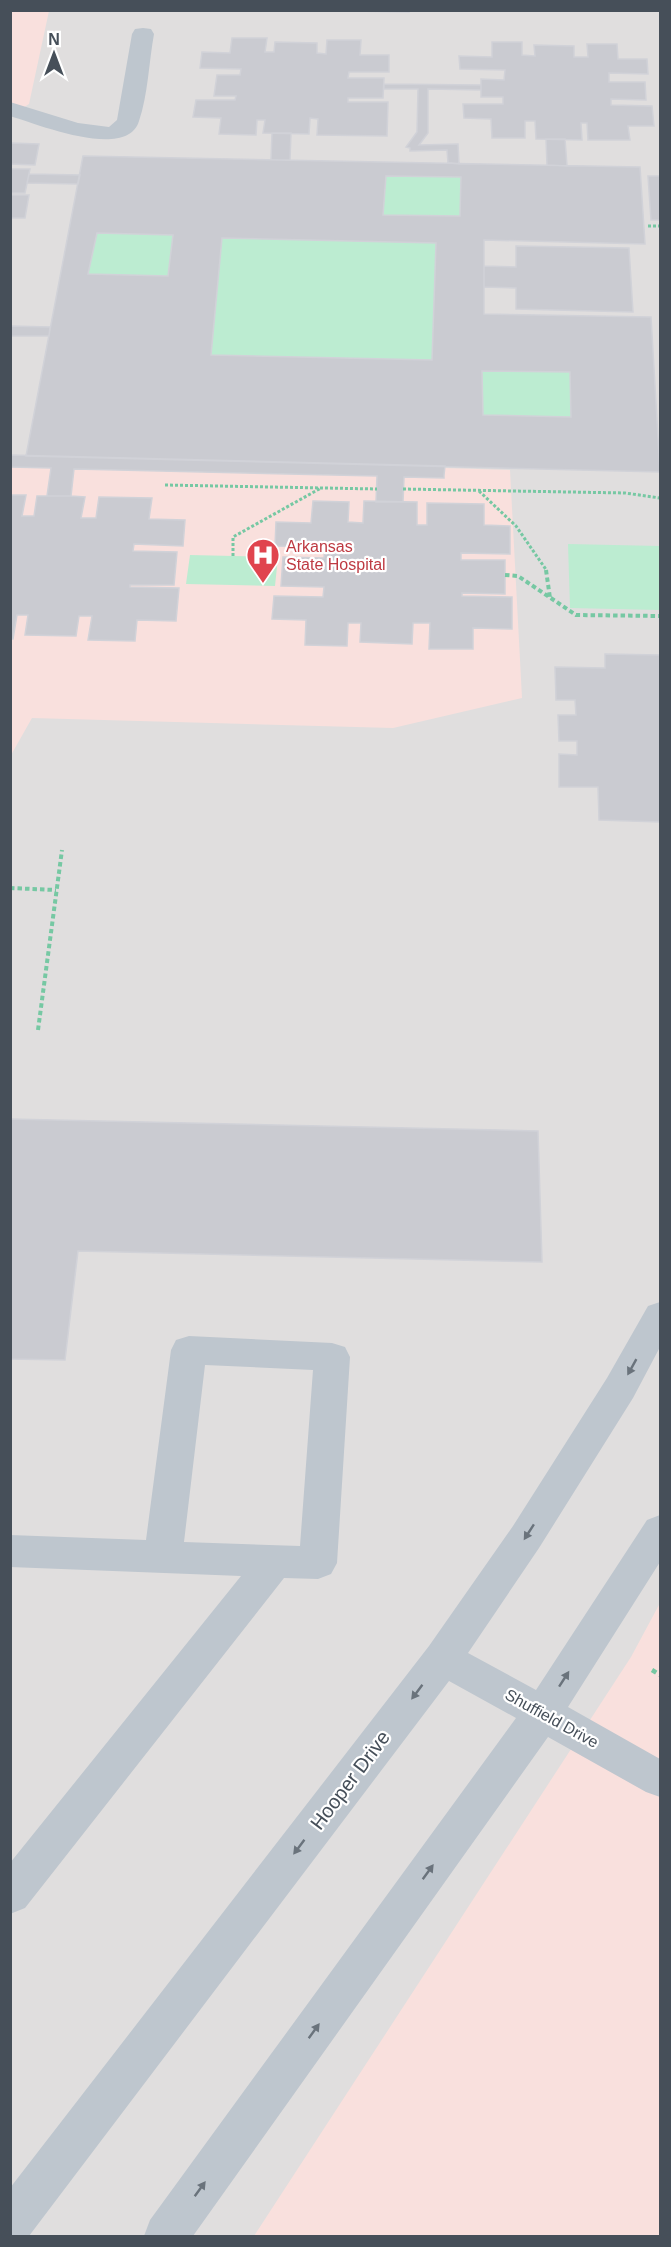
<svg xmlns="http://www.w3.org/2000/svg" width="671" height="2247" font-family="Helvetica,sans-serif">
	<rect width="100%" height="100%" fill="#efecec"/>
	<!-- education -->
	<path fill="#e0dede" d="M11,11h649v2225h-649z"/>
	<!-- medical -->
	<path fill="#f9e0dd" d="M11,11h38l-20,93 -11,7h-7z
		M11,455l499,15 12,228 -129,30 -361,-10 -21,37z
		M660,1603v633h-406l377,-579z"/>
	<!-- green -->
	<path fill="#bcecd1" d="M386,176l75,1 -1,39 -77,-1z
		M97,233l76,2 -5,41 -80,-2z
		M222,238l214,5 -4,117 -221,-5z
		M482,371l88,1 1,45 -88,-2z
		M568,544l92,2v64l-90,-2z
		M190,555l88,2 -3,29 -89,-2z"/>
	<!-- building -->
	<path fill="#cacbd1" stroke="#d1d2d8" stroke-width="1.5" fill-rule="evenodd" d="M291,10h118v2z
		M232,38h35l-2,14h9l1,-10 42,1v10l9,1 1,-14h34l-1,15h29v17h-40l-1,6h36l-1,20h-35v4h40l-1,34 -70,-1 1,-16 -8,-1 -1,16 -46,-1 2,-13h-8l-1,15 -37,-1 2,-16 -28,-1 3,-17h39l1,-4h-22l3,-21h23l1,-6 -41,-1 2,-16 28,1z
		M492,42h30v13l13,1 -1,-11 40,1v11h14l-1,-13h30l1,15h29l1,15 -39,-1v9h36l1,18 -35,-1v6l41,1 2,20h-26l2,14h-42l-1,-17h-6l1,17 -46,-1 -1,-18h-10v17h-33l-1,-19 -27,-1 -1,-14h40v-7h-22v-18l23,1 1,-10 -45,-1 -1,-13 33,1z
		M384,84l97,1v5l-53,-1v44l-9,12 39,-1 1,20 -11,-1 -1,-13 -37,1v-3l-4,-1 11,-15 1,-43h-34z
		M272,133h19l-1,27h-19z
		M546,139h19l2,27 -20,-1z
		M10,143l29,1 -4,21 -25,-1z
		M83,156l557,11 5,77 -161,-4v74l167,3 9,155 -634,-16zM386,176l75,1 -1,39 -77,-1zM97,233l76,2 -5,41 -80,-2zM222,238l214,5 -4,117 -221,-5zM482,371l88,1 1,45 -88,-2z
		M10,169h20l-5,24h-15z
		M29,174l51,1 -2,9 -51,-1z
		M648,176h12v44h-9z
		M10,195h19l-4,23h-15z
		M516,246l113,2 4,64 -117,-3v-21l-32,-1v-21l32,1z
		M10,326l40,1 -1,9h-39z
		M10,455l435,11 -1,9v3l-40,-1 -1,25h-27l1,-26 -303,-7 -3,27h-24l4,-28 -41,-1z
		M10,495h16l-4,21h12l3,-20h34l14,1 -4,21h15l3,-21 53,1 -3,21 36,1 -2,26 -49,-2 -1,7 44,1 -3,33h-44v2l49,1 -3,33 -39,-1 -2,21 -47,-1 4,-24h-13l-3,20 -51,-1 3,-20h-11l-4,24h-3z
		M313,501l36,1 -1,20 15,1 1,-22 53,1v23h10v-22l57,1v21l26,1v28l-49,-1v7h44v34l-43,-1v3l50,1v32l-39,-1v21h-44l1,-26h-17l-1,21 -52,-2 1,-19h-13l-1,23 -42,-1 1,-25 -34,-1 2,-23 49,1 1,-10 -43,-1 2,-29 41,1 1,-11 -50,-1 1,-24 35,1z
		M605,654l55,1v167l-61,-2 -1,-33h-39v-33l18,1v-14h-18l-1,-26h18l-1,-15h-19l-1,-33 50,1z
		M10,1119l528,12 4,131 -464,-11 -13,109 -55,-1z"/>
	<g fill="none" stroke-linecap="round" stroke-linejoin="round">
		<!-- path-far2 -->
		<path stroke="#76c8a3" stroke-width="3" stroke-dasharray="3 2" stroke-linecap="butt" d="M648,226h12
			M165,485l212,4
			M403,489l222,4 35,5
			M479,491l37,35 31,45
			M233,556v-19l88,-49"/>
		<!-- path-far1 -->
		<path stroke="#76c8a3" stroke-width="4" stroke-dasharray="4.5 3" stroke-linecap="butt" d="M546,570l4,28
			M505,575l13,1 58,39 84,1
			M10,888l46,2
			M38,1030l24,-180"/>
		<!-- path -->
		<path stroke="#76c8a3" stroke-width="4.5" stroke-dasharray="5 4" stroke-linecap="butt" d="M652,1670l8,5"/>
		<!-- minor -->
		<path fill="#bec6ce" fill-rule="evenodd" d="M143,28l8,1 3,5c-5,27 -6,61 -15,87 -12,40 -102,3 -129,-5v-14l68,21 31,4 8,-7 15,-86 3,-5z
			M660,1302v45l-27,51 -94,150 -71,105 68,37 111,-170 13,-5v47l-92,145 92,52v38l-14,-5 -98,-55 -355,499h-49l6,-16 366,-502 -67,-37 -420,555h-19v-48l419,-542 84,-120 94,-148 41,-72z
			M189,1336l143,7 13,4 5,10 -13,206 -6,11 -13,5 -34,-1 -259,330 -15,6v-51l231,-287 -231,-9v-32l136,5 25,-190 5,-10zM205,1365l108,5 -13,176 -116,-4z"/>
	</g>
	<!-- one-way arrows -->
	<defs><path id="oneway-solid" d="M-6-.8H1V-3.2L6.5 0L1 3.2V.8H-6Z" transform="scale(1.5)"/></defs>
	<g fill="#6a737c">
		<use href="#oneway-solid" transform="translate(632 1367) rotate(119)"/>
		<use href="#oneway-solid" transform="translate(529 1532) rotate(123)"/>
		<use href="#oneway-solid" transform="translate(564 1679) rotate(-57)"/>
		<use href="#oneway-solid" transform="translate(417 1692) rotate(127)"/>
		<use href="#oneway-solid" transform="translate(299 1847) rotate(127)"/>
		<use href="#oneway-solid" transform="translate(428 1872) rotate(-54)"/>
		<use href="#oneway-solid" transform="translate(314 2031) rotate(-54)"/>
		<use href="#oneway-solid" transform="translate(200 2189) rotate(-54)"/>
	</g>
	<!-- icons -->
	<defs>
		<symbol id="hospital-pin" viewBox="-11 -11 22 30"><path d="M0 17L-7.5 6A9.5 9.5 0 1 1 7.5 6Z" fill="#e0444e" stroke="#fff"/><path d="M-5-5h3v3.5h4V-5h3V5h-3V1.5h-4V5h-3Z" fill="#fff"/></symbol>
	</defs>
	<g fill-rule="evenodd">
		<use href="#hospital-pin" x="244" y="536" width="38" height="52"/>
	</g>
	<g text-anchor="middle" stroke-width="4.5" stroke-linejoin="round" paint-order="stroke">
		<!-- health labels -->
		<g font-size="16" fill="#be3a42" stroke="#fff" text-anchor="start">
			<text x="286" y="552">Arkansas<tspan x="286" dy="18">State Hospital</tspan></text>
		</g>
		<!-- street labels -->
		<g font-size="16" fill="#464f59" stroke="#fff">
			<text transform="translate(552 1718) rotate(29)" y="6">Shuffield Drive</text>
		</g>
		<!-- near-street labels -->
		<g font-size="20" fill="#464f59" stroke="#fff">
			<text transform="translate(350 1780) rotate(-53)" y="7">Hooper Drive</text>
		</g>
	</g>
	<!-- border -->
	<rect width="671" height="2247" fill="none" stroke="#464f59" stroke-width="24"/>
	<!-- north arrow -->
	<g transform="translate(54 54)" stroke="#ffffff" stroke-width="4.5" paint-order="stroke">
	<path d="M0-4.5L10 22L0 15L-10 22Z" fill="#464f59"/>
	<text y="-9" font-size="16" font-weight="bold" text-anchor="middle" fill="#464f59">N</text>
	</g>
</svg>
